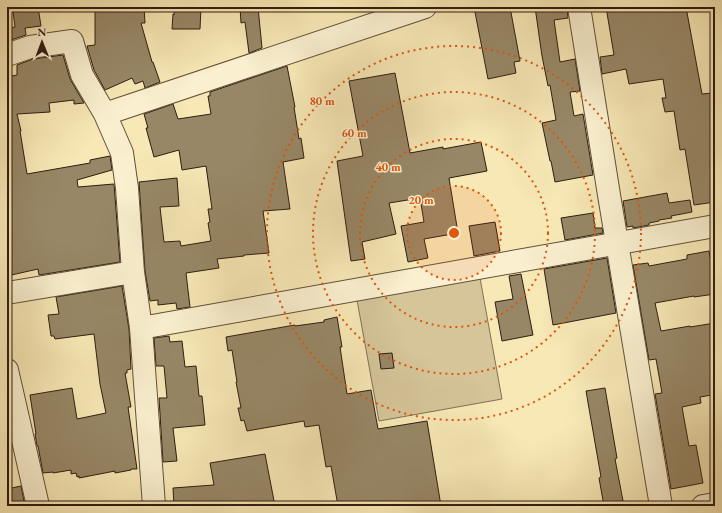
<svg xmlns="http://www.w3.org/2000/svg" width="722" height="513" font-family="'EB Garamond',serif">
	<rect width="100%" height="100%" fill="#f7e8b5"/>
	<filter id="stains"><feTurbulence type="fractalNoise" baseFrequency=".005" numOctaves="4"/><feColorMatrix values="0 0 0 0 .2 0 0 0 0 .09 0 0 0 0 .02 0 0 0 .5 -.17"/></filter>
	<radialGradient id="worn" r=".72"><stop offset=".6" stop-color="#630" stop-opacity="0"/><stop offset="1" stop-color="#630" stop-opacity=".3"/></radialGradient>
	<!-- green -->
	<path fill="#d5c599" stroke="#827155" d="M480,278l22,121 -123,22 -22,-121z"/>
	<!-- building -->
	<path fill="#978766" stroke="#2f1d11" d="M26,7h12l3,19 -16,2 1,7 -15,5 -2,-12 6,-1 -2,-16 14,-2z
		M95,7h49l1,16h-4l11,39h1l7,20 -15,6 -2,-7 -8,3 -3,-6 -27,12 -11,-20 -7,-24 8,-1z
		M187,7h14l-1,22h-28l1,-15 1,1v-7h13z
		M240,7h18l4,41 -13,5 -4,-31 -4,1z
		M474,7h36l10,54 -6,1 2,11 -28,6z
		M535,7h32l1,11 -14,2 6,42 15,-3 5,32 -10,1 4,24 9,-2 10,61 -38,7 -4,-21h-1l-8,-38 14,-3 -6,-35 -2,1 -6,-30z
		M606,7h80l16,87 10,-1 3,14v95l-21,3 -9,-56 -5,1 -6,-39 -9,1 -3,-14h4l-3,-19 -34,5 -3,-15 -24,5 -2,-17 14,-2z
		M63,55l7,24 14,24 -10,1v-4l-25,3 1,9 -33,2 4,17h-1l7,43 63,-11v-3l20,-4 2,14 -35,10 1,7 36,-3 6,78 -81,13 -1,-6 -31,7v-199l10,-2v-10l16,-6z
		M287,66l8,41h-1l5,32 2,-1 3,20 -21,4 7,47 -27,2 6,42 -25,2v1l-27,3 2,9 -33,5 4,34 -13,2 -1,-6 -18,2v-5l-8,1 -5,-30 -6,-89 38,-4 2,28 -19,1 4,35 16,-1 1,5 30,-5 -3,-18 2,-1 -2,-13h4l-6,-43 -24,4 -3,-20 -25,7 -8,-29h2l-4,-14 29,-10 5,15 33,-5 -3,-18h2v-4z
		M395,73l15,80 33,-6v2l38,-7 6,29 -38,7 9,55 -34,6 4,19 -20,4 -7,-36 23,-4 -4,-24 -31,5 7,31 -34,8 3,17 -14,2 -14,-100 26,-5 -14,-75z
		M667,193l2,10 21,-3 2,12 -21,4 1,2 -13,2v1l-10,2v2l-16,3v-2l-6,1 -4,-26z
		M593,213l2,15h7l1,5 -38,7 -4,-22z
		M495,222l5,29 -26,5 -5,-30z
		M709,251l6,34v9l-21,3v-1l-39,7 6,28 29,-5v1l25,-4v65h-4l1,7 -12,2 1,6 -19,4 7,39 7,-1 7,38 -32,6 -16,-95 7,-1 -6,-34 -7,1 -16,-95 15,-2 1,3 38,-7v-4z
		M607,258l9,55 -63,12 -9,-56z
		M521,274l12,61 -31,6 -7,-39 18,-3 -4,-23z
		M122,286l7,43 2,40 -4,1v3h-2l6,34h-3l9,62h-6v1l-16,3v-2l-36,7v-2l-2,1 -1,-4 -5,1v-4l-18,3v-1l-10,1 -5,-27h-1l-2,-12h1l-6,-39 42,-7 5,31 29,-6 -6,-29 -6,-50 -39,5 -1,-3h-3l-3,-21 11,-1 -3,-17z
		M337,317l5,30h-2l7,47 24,-4 7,39 49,-8 14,85h-103l-7,-40 -5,1 -7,-42 -14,2 -1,-6 -57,10 -3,-11 -3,1 -3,-13h3l-5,-26h1l-5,-32 -4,1 -2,-14 69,-12v1l29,-4v-2z
		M169,336l1,6 12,-1 3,26 11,-1 3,30h3l3,29 -32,3 4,33 -14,1 -4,-64h8l-3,-32h-8l-2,-28z
		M392,353l2,15 -13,1 -2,-15z
		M605,388l12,70 -2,1 9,47h-20l-5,-28 2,-1 -15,-86z
		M265,454l10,52h-101l-1,-18 41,-3 -4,-22z
		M21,486l4,20h-18v-17z"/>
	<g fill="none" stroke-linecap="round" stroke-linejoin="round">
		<defs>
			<path id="minor" d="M579,7l30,188 52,311
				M7,55l23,-8 42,-6 10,34 23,39 17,39 5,35 6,84 8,56 13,178
				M105,114l320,-107
				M7,293l126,-21
				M141,328l574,-102
				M7,370l31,136
				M703,506l12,-2"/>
		</defs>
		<!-- minor casing -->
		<use href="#minor" stroke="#61503a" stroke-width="24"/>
		<!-- minor -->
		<use href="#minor" stroke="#faf0cf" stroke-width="22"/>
	</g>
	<!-- distance rings -->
	<circle cx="454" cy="233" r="47" fill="#df560c" fill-opacity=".12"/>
	<g fill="none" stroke="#df560c" stroke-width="2" stroke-dasharray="2 4">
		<circle cx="454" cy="233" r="47"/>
		<circle cx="454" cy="233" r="94"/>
		<circle cx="454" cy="233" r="141"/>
		<circle cx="454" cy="233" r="187"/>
	</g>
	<circle cx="454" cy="233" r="6" fill="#df560c" stroke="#faf0cf" stroke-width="2"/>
	<g font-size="12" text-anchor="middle" font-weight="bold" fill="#df560c" stroke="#faf0cf" stroke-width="3" stroke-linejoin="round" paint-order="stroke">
		<text x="322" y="105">80 m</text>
		<text x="354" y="137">60 m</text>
		<text x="388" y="171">40 m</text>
		<text x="421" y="204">20 m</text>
	</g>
	<!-- margin -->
	<rect width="722" height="513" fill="none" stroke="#f7e8b5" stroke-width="24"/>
	<rect x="8" y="8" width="706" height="497" fill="none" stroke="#2f1d11" stroke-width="2"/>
	<rect x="12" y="12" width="698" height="489" fill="none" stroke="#2f1d11"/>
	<!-- north arrow -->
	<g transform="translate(42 42) rotate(359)" stroke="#faf0cf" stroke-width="3" paint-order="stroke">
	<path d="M0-3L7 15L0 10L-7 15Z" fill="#2f1d11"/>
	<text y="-6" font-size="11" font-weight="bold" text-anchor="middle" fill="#2f1d11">N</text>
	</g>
	<rect width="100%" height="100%" filter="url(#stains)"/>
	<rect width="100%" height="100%" fill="url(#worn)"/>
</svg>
